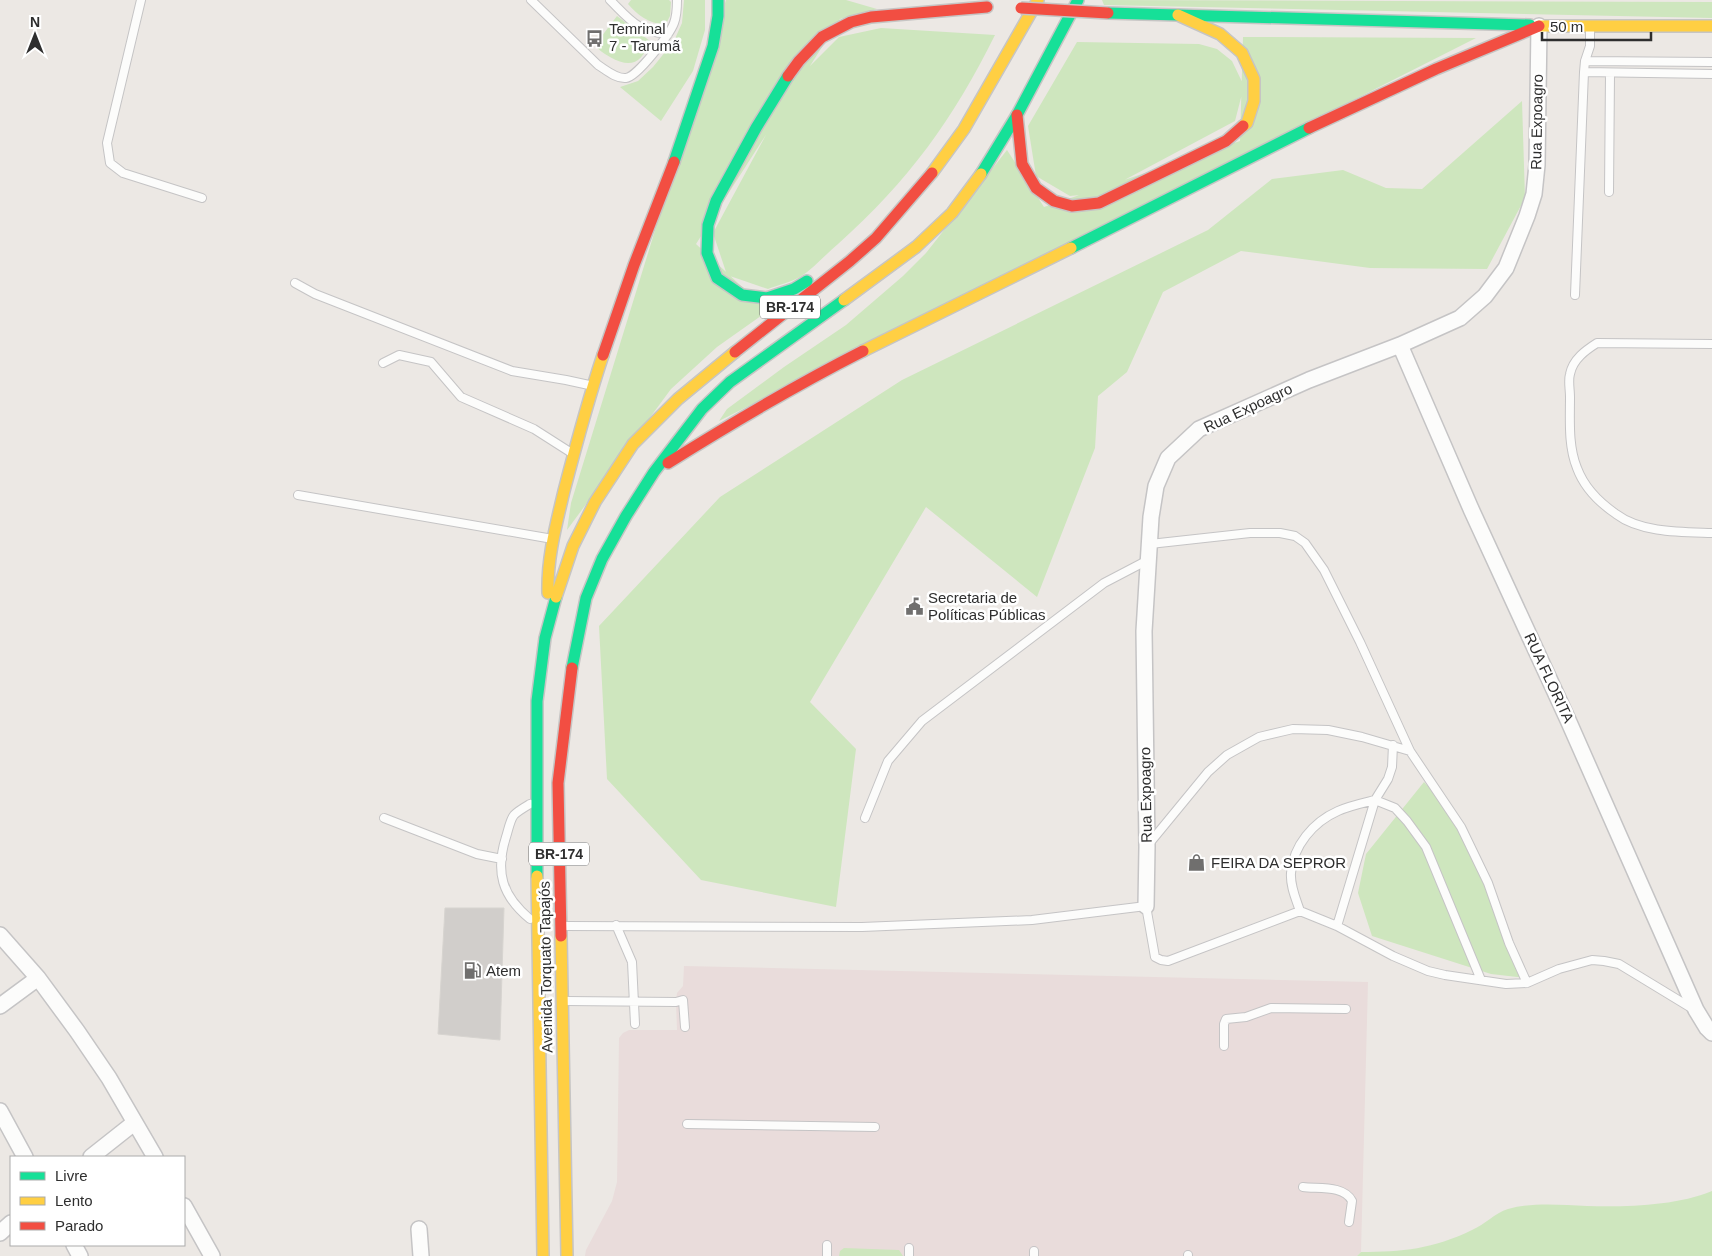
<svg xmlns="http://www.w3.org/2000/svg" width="1712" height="1256" font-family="Helvetica,sans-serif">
	<rect width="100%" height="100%" fill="#ece8e4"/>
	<!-- medical -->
	<path fill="#e9dcdb" d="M684,966l684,16 -7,270 -4,4h-772l1,-6 26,-49 5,-19 2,-144 4,-5 6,-3h48l-1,-28 1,-9 6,-7z"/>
	<!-- green -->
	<path fill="#cee6be" d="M631,0h38l2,2 -1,14 -4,8c-15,1 -29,-9 -38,-20z
		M684,0h21v30l-12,41 -32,50 -41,-34 18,-6 15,-14 21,-26 8,-18z
		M726,0h120l31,9 -37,10 -144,225 72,67 -51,36 -46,42 -104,141 4,-27z
		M1102,0l610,2v16l-608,-13z
		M617,16l33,25c-8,22 -19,28 -40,16 -7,-4 -10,-6 -15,-12z
		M881,28l114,7c-41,83 -87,147 -157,209 -12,10 -24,24 -38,33 -9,5 -22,8 -32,12l-41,-14 -14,-42 82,-152 44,-44z
		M1243,37l233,1 -757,383 8,-12 57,-42 62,-42 57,-49 23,-23 81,-103 37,57 196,-66z
		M1077,42l122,2 18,5 15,12 12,25 -9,35 -135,72 -30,3 -34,-20 -8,-50z
		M1522,101l3,97 -38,71 -117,-1 -129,-17 -78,41 -36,80 -29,24 -3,52 -58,149 -111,-90 -116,195 46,47 -20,158 -135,-27 -94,-101 -8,-153 121,-129 182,-117 306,-150 64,-51 71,-9 43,18 36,1z
		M1424,782l28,30 29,47 45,119 -35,-4 -119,-38 -14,-43 8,-39z
		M1712,1191v65h-355l4,-4c41,0 72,-3 111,-22 12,-5 23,-17 36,-21 26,-7 53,-4 79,-3 39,1 89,0 125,-15z
		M844,1248l55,2 4,6h-64l1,-5z"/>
	<!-- building -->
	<path fill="#d1cecb" stroke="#d7d4d0" d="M445,908h59l-4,132 -62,-6z"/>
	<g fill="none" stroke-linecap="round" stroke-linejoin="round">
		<defs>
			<path id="lane" d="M141,0l-34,143 3,20 13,10 79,25
				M531,0l67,65c8,5 18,14 28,13 11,-1 44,-44 48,-55 3,-8 3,-15 3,-23
				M610,0c21,21 27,31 58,34
				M1585,61l127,1
				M1584,72l128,2
				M1609,192l1,-118
				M295,283l20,11 197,77 54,9 23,5
				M1575,295l9,-223 1,-11 5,-15v-18
				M1712,344l-115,-1c-11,7 -24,16 -27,31 -2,7 0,15 0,23 0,23 -2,49 7,71 7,19 23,35 39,46 25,19 66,18 96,19
				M383,363l16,-8 32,7 30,35 73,32 36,23
				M298,495l249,43
				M1150,544l100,-11h30l15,3 10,7 19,27 36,72 50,109 51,76 27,56 21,60 18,40
				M530,804c-5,3 -12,7 -16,11 -4,5 -6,16 -8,22 -11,35 -4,59 24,82
				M384,818l93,36 25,5
				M865,818l23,-57 34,-40 182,-138 44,-23
				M1148,845l60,-73 19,-17 32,-18 34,-8 35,1 34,7 48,14
				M1300,911l37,15 56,30 35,15 17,4 61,9 21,-1 32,-14 33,-9 12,1 15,3 74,45
				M616,925l16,37 3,62
				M565,926l297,1 170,-7 114,-14 9,51 6,3 7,1 132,-50c-4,-12 -10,-25 -9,-38 2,-27 22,-51 47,-62 11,-5 25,-8 37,-11l13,-21 4,-12 1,-22
				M1337,926l38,-126 20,8 12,13 19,26 55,133
				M566,1001l110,1 7,-2 2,27
				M1224,1046v-22l2,-5 20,-2 25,-9 75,1
				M687,1124l188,3
				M1303,1187c15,2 41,-2 49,14l-3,21
				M827,1245v11
				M909,1248v8
				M1034,1251v5
				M1188,1255v1"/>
			<path id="street" d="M1400,345l71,164 97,211 128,290 11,18 5,5
				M1146,906l1,-59 -3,-216 7,-114 5,-31 12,-28 31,-29 110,-49 91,-35 60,-27 25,-22 21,-28 21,-52 7,-22 3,-29 2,-139
				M0,935l38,43 39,53 32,47 46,79
				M0,1006l38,-28
				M0,1111l25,46
				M91,1157l43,-34
				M184,1206l28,50
				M419,1229l2,27
				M0,1233l11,-10
				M74,1245l6,11"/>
			<path id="fast" d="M1108,13l422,12
				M788,76l-32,52 -40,73 -8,24 -1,28 10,25 25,17 25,3 27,-9 13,-8
				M674,162l39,-116 5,-30v-16
				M981,174l36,-59 61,-115
				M1071,248l238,-120
				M572,668l14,-70 16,-39 24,-43 28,-44 48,-63 28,-27 114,-82
				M537,876v-175l8,-63 11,-41"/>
			<path id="slow" d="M1178,15l42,19 22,19 12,26v22l-7,22 -4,3
				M1539,26h173
				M932,173l32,-44 74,-129
				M844,300l72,-53 36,-34 29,-39
				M863,351l208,-103
				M548,593c-1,-35 8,-68 16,-102 12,-46 24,-91 39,-136
				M556,597l17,-51 22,-44 38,-58 45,-45 57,-47
				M537,876l6,380
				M561,936l6,320"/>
			<path id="jam" d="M788,76l11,-15 23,-24 29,-15 20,-5 116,-10
				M1017,115l5,49 14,24 18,13 18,5 27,-3 127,-62 17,-15
				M1309,128l127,-59 103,-43
				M735,352l115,-91 26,-23 56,-65
				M603,355l31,-90 40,-103
				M668,463c64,-40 128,-78 195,-112
				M561,936l-3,-153 14,-115"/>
		</defs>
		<!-- lane casing -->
		<use href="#lane" stroke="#c5c4c5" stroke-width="10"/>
		<!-- street casing -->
		<use href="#street" stroke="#c5c4c5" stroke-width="18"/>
		<!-- fast casing -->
		<use href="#fast" stroke="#c6c5c4" stroke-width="14"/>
		<!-- slow casing -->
		<use href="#slow" stroke="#c6c5c4" stroke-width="14"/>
		<!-- jam casing -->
		<use href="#jam" stroke="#c6c5c4" stroke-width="14"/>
		<!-- lane -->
		<use href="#lane" stroke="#fcfcfb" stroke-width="8"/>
		<!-- street -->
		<use href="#street" stroke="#fcfcfb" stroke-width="15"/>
		<!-- fast -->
		<use href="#fast" stroke="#16e098" stroke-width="11"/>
		<!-- slow -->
		<use href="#slow" stroke="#ffcf43" stroke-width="11"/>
		<!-- jam -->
		<use href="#jam" stroke="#f24e42" stroke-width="11"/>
		<defs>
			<path id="jam-bridge" d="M1021,8l87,5"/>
		</defs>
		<!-- jam-bridge casing -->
		<use href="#jam-bridge" stroke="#c6c5c4" stroke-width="14" stroke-linecap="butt"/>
		<!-- jam-bridge -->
		<use href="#jam-bridge" stroke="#f24e42" stroke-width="11"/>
	</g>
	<!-- icons -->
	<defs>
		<symbol id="bus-bare" viewBox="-9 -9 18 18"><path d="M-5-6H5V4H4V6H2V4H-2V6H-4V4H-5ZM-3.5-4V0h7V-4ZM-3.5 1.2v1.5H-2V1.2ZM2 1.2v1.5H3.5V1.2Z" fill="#706f6e" stroke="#fff" stroke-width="2.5" paint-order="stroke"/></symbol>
		<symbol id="civic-bare" viewBox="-9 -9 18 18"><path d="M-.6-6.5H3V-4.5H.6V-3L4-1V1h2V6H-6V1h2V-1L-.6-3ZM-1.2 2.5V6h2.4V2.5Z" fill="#706f6e" stroke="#fff" stroke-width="2.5" paint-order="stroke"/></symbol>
		<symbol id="shop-bare" viewBox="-9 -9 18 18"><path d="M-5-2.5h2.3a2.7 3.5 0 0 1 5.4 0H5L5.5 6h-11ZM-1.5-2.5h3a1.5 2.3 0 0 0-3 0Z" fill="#706f6e" stroke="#fff" stroke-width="2.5" paint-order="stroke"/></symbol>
		<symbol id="fuel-bare" viewBox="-9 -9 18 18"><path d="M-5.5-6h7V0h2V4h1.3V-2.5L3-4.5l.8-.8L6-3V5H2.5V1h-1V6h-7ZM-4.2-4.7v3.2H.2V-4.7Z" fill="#706f6e" stroke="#fff" stroke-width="2.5" paint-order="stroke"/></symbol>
	</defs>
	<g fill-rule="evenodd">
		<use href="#bus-bare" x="582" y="26" width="25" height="25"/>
		<use href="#civic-bare" x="902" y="594" width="25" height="25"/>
		<use href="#shop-bare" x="1184" y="850" width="25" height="25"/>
		<use href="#fuel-bare" x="460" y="958" width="25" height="25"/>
	</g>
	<g text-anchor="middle" stroke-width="5" stroke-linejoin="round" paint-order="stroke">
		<!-- shield labels -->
		<g fill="#fff" stroke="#6d6d6d" stroke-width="1">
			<rect x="760" y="295.5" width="60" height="23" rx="4"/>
			<rect x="529" y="842.5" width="60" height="23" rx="4"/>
		</g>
		<g font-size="14" font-weight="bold" fill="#2e2e2e">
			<text x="790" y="312">BR-174</text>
			<text x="559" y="859">BR-174</text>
		</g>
		<!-- poi labels -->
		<g font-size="15" fill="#2e2e2e" stroke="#fff" text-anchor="start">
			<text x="609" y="34">Temrinal<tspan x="609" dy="17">7 - Tarumã</tspan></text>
			<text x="928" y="603">Secretaria de<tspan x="928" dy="17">Políticas Públicas</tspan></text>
			<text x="1211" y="868">FEIRA DA SEPROR</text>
			<text x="486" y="976">Atem</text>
		</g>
		<!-- street labels -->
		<g font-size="15" fill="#2e2e2e" stroke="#fff">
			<text transform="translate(1537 122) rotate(-89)" y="5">Rua Expoagro</text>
			<text transform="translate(1248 408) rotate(-25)" y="5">Rua Expoagro</text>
			<text transform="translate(1549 678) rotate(65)" y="5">RUA FLORITA</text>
			<text transform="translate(1146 795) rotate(-91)" y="5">Rua Expoagro</text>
			<text transform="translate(546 967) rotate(-91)" y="5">Avenida Torquato Tapajós</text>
		</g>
	</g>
	<!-- legend -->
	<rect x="10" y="1156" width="175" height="90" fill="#ffffff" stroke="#ababab"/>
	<rect x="20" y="1172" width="25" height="8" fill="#16e098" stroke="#ababab"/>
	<text x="55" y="1181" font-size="15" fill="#2e2e2e">Livre</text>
	<rect x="20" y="1197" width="25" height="8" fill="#ffcf43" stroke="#ababab"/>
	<text x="55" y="1206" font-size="15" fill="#2e2e2e">Lento</text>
	<rect x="20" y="1222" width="25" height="8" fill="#f24e42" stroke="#ababab"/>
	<text x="55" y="1231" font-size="15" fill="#2e2e2e">Parado</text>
	<!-- north arrow -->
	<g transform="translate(35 35)" stroke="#ffffff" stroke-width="4" paint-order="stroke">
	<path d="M0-4L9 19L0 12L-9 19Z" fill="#2e2e2e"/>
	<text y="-8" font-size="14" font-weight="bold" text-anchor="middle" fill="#2e2e2e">N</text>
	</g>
	<!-- scale -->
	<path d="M1542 32v8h109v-8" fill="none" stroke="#2e2e2e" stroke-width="2.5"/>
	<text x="1550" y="32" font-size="15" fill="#2e2e2e" stroke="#ffffff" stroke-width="4" paint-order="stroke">50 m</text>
</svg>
